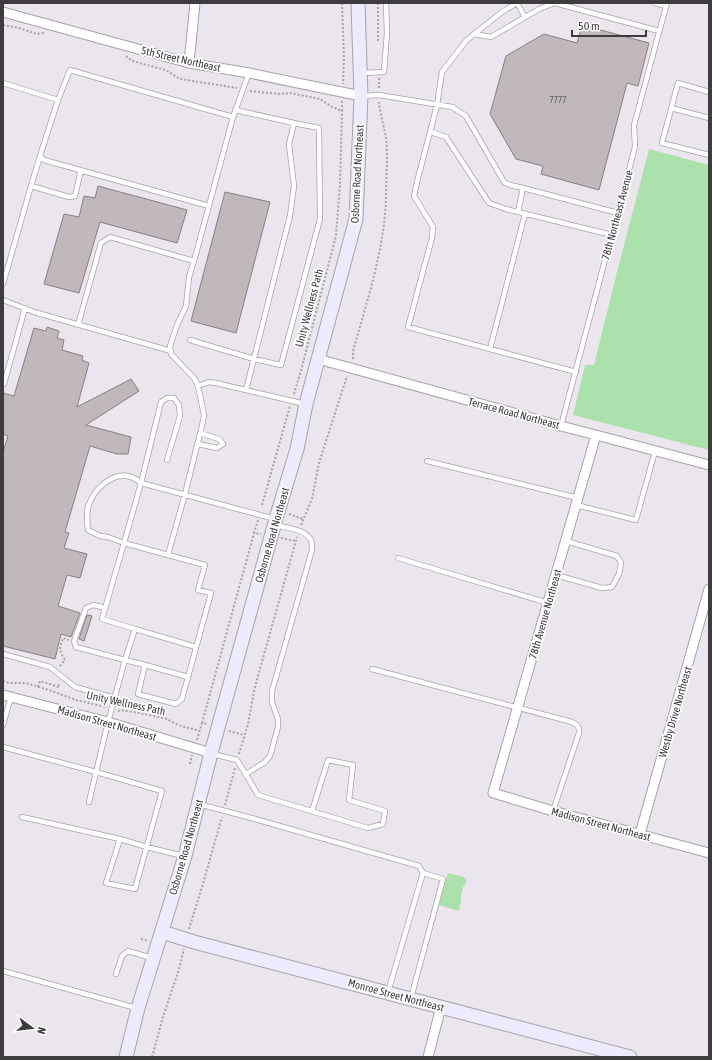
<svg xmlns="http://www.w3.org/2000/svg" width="712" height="1060" font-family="'Asap Condensed',sans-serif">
	<rect width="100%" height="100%" fill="#ebe6ed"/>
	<!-- green -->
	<path fill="#abe1ab" d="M649,149l60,16v285l-136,-35 12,-50h9l21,-85z
		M448,873l15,4 3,2v4l-3,4 -2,8v5l-2,11 -20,-6z"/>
	<!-- building -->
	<path fill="#c0b8ba" stroke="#877f82" d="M582,25l67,18 -11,43 -11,-3 -28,107 -58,-16 2,-8 -27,-7 -26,-45 16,-58 38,-22 33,9z
		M98,186l89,24 -10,33 -77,-21 -21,71 -35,-9 20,-70 15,3 5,-21 11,2z
		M225,192l45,10 -34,131 -45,-12z
		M47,327l12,4 -2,7 7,2 -2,10 21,6 -1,4 7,3 -12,44 54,-28 8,12 -53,34 45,12 -3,17h-11l-27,-8 -25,86 4,1 -5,15 23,6 -7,24 -13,-3 -9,31 22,7 -9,24 -10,-3 -6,25 -52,-13v-194l5,-16 -5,-2v-41l11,3 20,-68 12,3z
		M87,615l5,1 -8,25 -5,-2z"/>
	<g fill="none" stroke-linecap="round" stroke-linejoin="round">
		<defs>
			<path id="lane" d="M517,3l-15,9 -28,22 -8,7 -24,31 -5,33 -20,77 -3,14 19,31 -1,11 -24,89 168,45
				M517,3l8,14
				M555,3l104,28
				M655,3l11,3
				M474,34l17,3 48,-28 15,-6
				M362,73l22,-1 3,-39 -1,-30
				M3,83l55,17 12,-30 163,47
				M709,92l-31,-9 -16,60 47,12
				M362,96l17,-1 73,12 14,9 38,66 6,3 13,3 -5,24
				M58,100l-18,56 4,4 165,46
				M671,108l38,10
				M235,110l59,13 -5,21 5,42 -4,30 -44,174
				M430,132l16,5 43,66 17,6 106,26
				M31,186l9,-30
				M523,188l95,25
				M3,284l28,-98 38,11 6,-1 6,-26
				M3,300l31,12 137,39
				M78,325l23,-82 9,-6 84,24
				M190,340l64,19 27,6 39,-146 -1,-91 -25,-5
				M490,349l35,-135
				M3,384h1l21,-76
				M198,386l11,-4 7,1 89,21
				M561,426l74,-279 -1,-22 33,-122
				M198,444l19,4 6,-4 -4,-5 -19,-6
				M167,460l13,-44 -1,-11 -5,-7h-7l-6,4 -20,81 -17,60 -16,-6 -8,-1 -12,-6c-1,-9 -2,-17 1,-26 8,-20 32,-39 52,-21l134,36
				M427,461l151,37
				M576,505l60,15 19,-69
				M168,555l-44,-12 -22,76 33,10 -10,31 20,5 -7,29 38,10 6,-5 29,-106 -13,-3 7,-25 -37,-10 17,-61 17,-68 2,-11 -6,-29 -4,-8 -23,-24 -1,-8 7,-21 9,-19 3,-29 5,-16 39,-144 16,-44
				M398,558l150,45
				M556,575l46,13 10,-1 7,-13 2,-11 -4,-7 -51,-15
				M135,629l61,18
				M3,654l47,13 25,20 40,11
				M145,665l43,12
				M372,669l200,53 5,3 2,4v4l-26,78
				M3,725l8,-28
				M3,747l93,25 66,19 -27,98 -29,-6 14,-44
				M213,754l24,6 11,18 10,17 110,33 15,-4 2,-13 -36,-11 4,-35 -25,-5 -16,51
				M246,774l19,-12 5,-6 8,-29v-8l-6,-17v-11l40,-141c0,-3 0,-7 -1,-10 -6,-11 -25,-12 -35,-15
				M89,802l19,-80 17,-62 -49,-13 -2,-6 12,-33 8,-3 11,3
				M199,804l56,15 164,47 4,7 20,6 -32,119
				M22,817l98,22 27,8 36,9
				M3,971l133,37
				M116,974l6,-18 6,-5 24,7
				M388,992l35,-119"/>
			<path id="street" d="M3,12l186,51 60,10 112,23
				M189,63l6,-60
				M318,359l243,67 35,9 113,30
				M596,435l-103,358 60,18 156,42
				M3,695l105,27 103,31
				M640,834l69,-245
				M428,1057l13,-50"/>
			<path id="secondary" d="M162,932l32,10 436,115
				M126,1057l12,-49 47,-152 26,-103 66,-238 20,-66 9,-45 50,-185 5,-123 -3,-93"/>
		</defs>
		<!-- lane casing -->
		<use href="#lane" stroke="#a7a3a9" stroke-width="6"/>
		<!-- street casing -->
		<use href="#street" stroke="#a7a3a9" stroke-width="11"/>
		<!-- secondary casing -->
		<use href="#secondary" stroke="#a7a3a9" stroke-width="15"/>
		<!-- path -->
		<path stroke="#a6a2a7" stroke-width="2" stroke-dasharray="2 2" stroke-linecap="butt" d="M342,3l2,56 -1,25
			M378,3v39
			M3,25l16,3 18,6 7,-1
			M126,56l6,5 34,9 14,9 57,9
			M379,78v10
			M250,91l30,3 10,-1 30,6 12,8 10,4v-11
			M353,359v-8c14,-50 31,-100 33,-152 0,-19 2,-43 0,-61 -2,-12 -6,-24 -7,-36
			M294,394l8,-27 34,-131 4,-51 2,-74
			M262,505l28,-99
			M289,514l14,5
			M258,520l-4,13 7,1
			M301,525l11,-26 7,-36 28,-87
			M281,538l15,3
			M60,666l5,-6c-6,-10 -6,-10 -2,-22l6,2
			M3,681l6,2h17l23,7 27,10 30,7
			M38,687l2,-6 19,6v-3
			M118,711l3,-1 24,4 22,5 11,6 22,6
			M202,723l52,-190
			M229,731l15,4
			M197,740l5,-17 6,1
			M239,754l9,-30 6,-33 6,-22 37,-132
			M190,764l2,-9
			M225,805l10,-37
			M189,929l13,-42 20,-70
			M141,939l7,2
			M152,1057l11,-40 16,-48 5,-20"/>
		<!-- lane -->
		<use href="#lane" stroke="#fff" stroke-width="4.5"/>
		<!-- street -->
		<use href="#street" stroke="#fff" stroke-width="9"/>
		<!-- secondary -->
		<use href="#secondary" stroke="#edecfe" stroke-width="13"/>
	</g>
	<g text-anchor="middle" stroke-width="3.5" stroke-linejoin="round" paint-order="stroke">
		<!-- number labels -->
		<g font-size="9" fill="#5e5b5d">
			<text x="558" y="103">7777</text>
		</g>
		<!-- street labels -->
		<g font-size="11" fill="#3e3c3e" stroke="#fff">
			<text transform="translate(181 59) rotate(13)" y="4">5th Street Northeast</text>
			<text transform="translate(357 174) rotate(-87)" y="4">Osborne Road Northeast</text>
			<text transform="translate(617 215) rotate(-75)" y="4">78th Northeast Avenue</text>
			<text transform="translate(309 308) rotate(-75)" y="4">Unity Wellness Path</text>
			<text transform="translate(514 413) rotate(15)" y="4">Terrace Road Northeast</text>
			<text transform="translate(272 535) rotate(-74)" y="4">Osborne Road Northeast</text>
			<text transform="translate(545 614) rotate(-74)" y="4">78th Avenue Northeast</text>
			<text transform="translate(126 703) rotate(12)" y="4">Unity Wellness Path</text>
			<text transform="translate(675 712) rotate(-74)" y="4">Westby Drive Northeast</text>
			<text transform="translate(107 723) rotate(16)" y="4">Madison Street Northeast</text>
			<text transform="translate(601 824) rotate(15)" y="4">Madison Street Northeast</text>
			<text transform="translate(186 847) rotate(-74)" y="4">Osborne Road Northeast</text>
			<text transform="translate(396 995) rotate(15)" y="4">Monroe Street Northeast</text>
		</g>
	</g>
	<!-- border -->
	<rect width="712" height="1060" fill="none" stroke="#3e3c3e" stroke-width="8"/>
	<!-- north arrow -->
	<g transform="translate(32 1028) rotate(105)" stroke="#ffffff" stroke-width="3" paint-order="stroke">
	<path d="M0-3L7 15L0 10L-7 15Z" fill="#3e3c3e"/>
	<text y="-6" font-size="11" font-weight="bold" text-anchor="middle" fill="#3e3c3e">N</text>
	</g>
	<!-- scale -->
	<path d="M572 30v6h74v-6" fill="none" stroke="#3e3c3e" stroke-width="2"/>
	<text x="578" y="30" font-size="12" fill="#3e3c3e" stroke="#ffffff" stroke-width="3" paint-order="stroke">50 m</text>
</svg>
